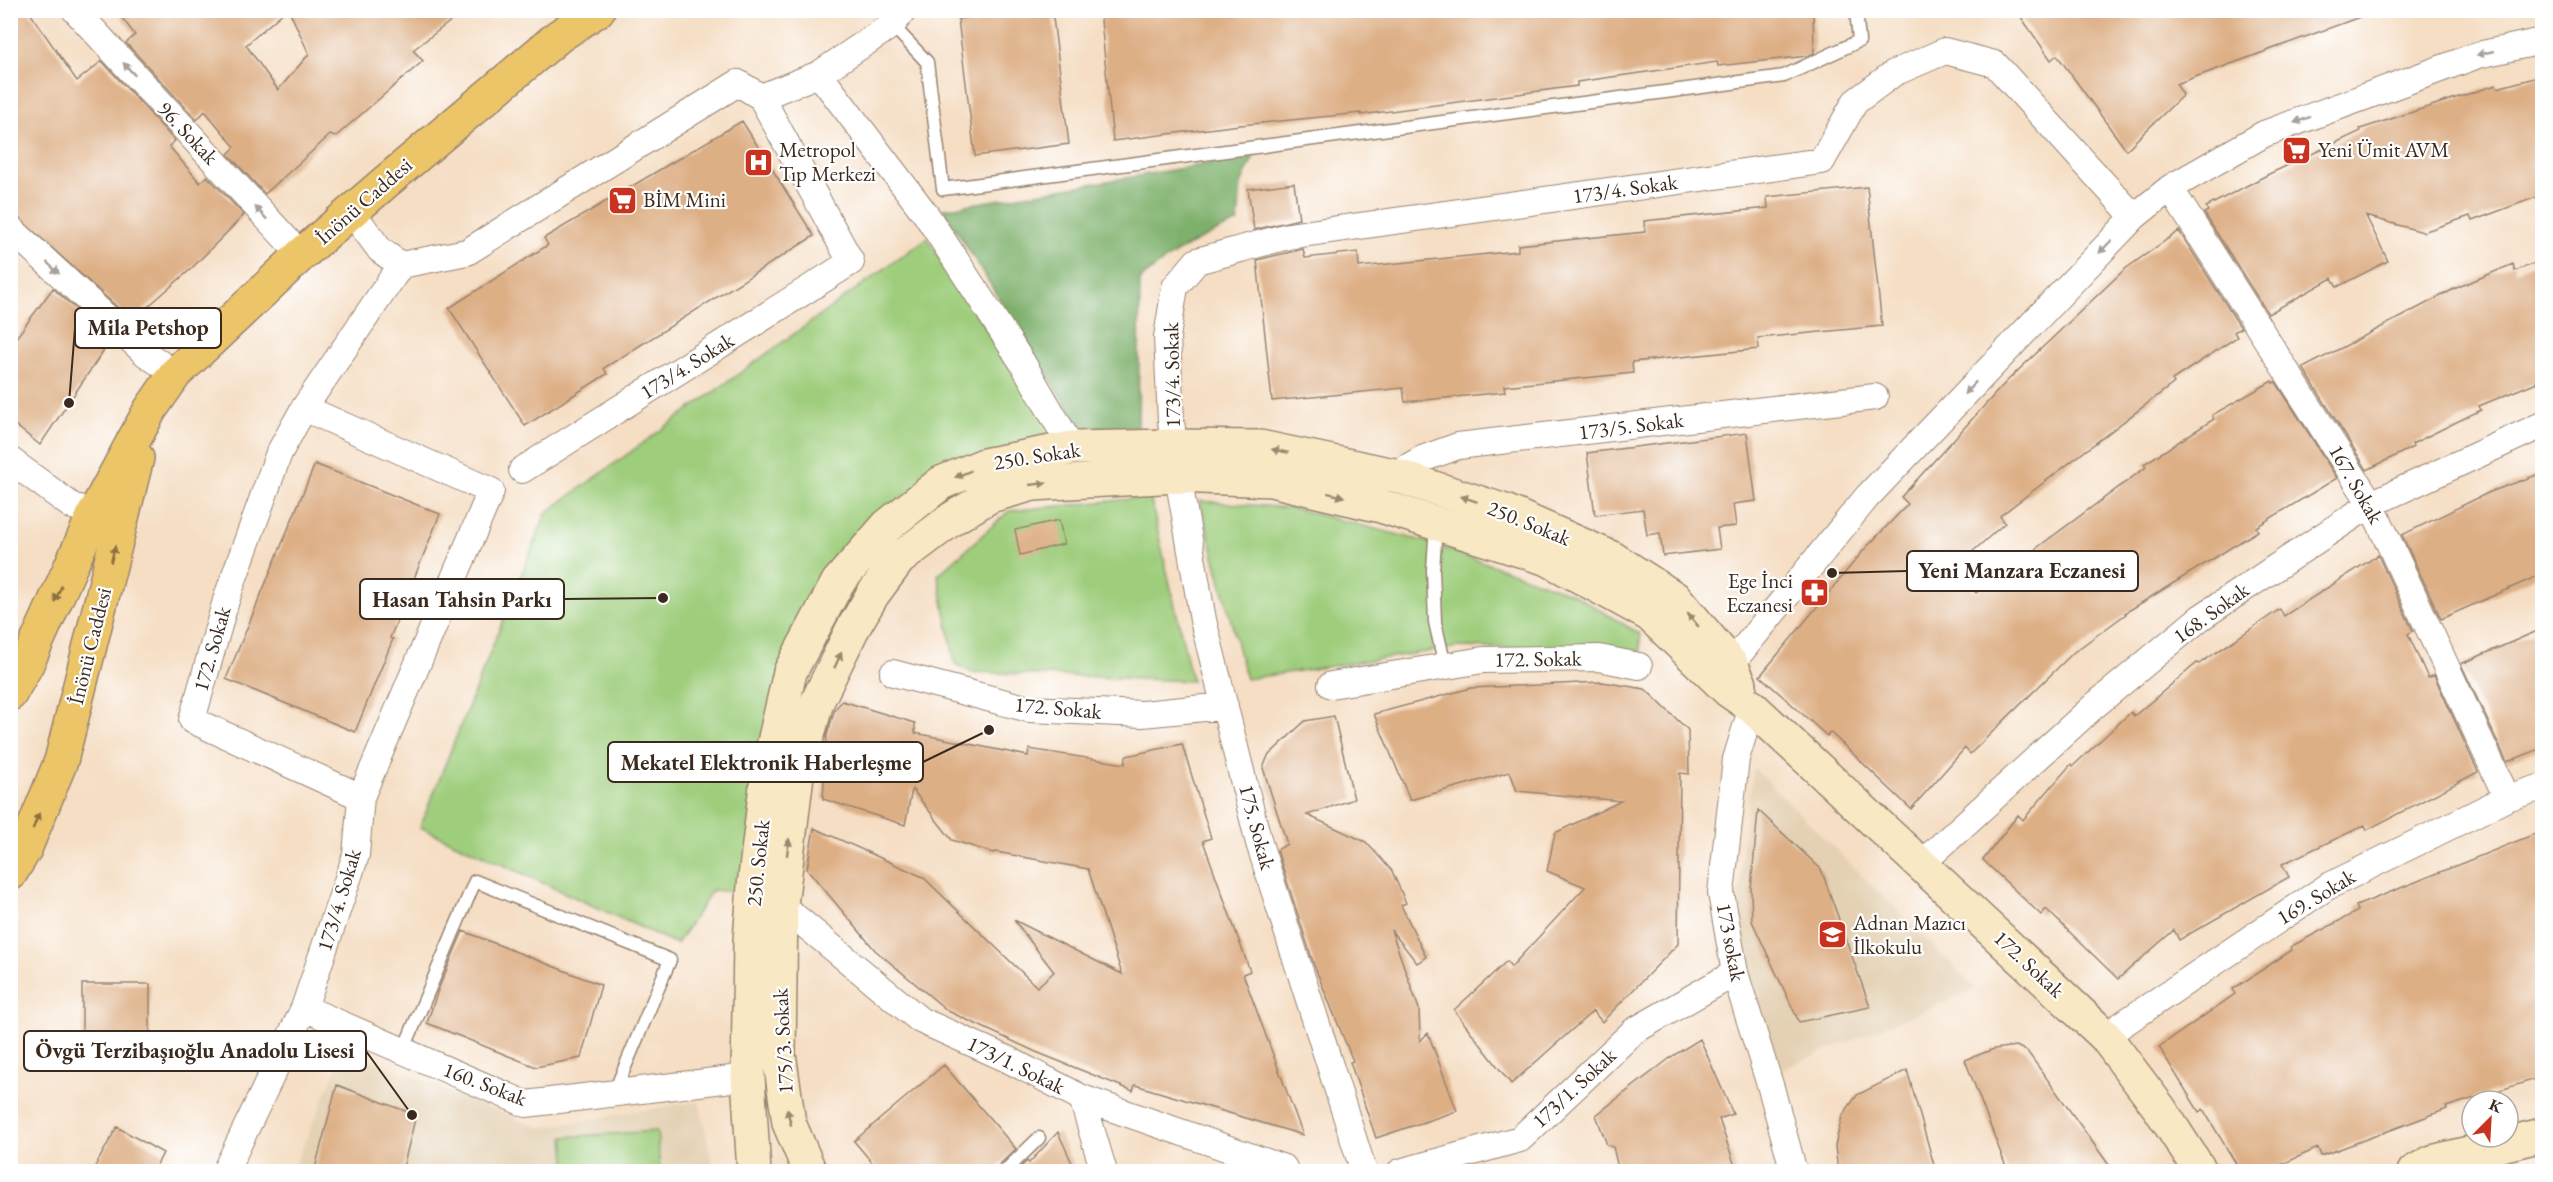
<svg xmlns="http://www.w3.org/2000/svg" width="2553" height="1182" font-family="'EB Garamond',serif">
	<rect width="100%" height="100%" fill="#fff"/>
	<filter id="ink" filterUnits="userSpaceOnUse"><feTurbulence type="fractalNoise" baseFrequency=".0167" numOctaves="2"/><feDisplacementMap in="SourceGraphic" scale="12" xChannelSelector="R" yChannelSelector="G"/><feConvolveMatrix kernelMatrix="1 2 1 2 8 2 1 2 1" color-interpolation-filters="sRGB"/></filter>
	<filter id="wash" filterUnits="userSpaceOnUse"><feTurbulence type="fractalNoise" baseFrequency=".008" numOctaves="4" result="noise"/><feDisplacementMap in="SourceGraphic" scale="24" xChannelSelector="R" yChannelSelector="G"/><feGaussianBlur stdDeviation="1.35" result="paint"/><feColorMatrix in="noise" values="0 0 0 0 0 0 0 0 0 0 0 0 0 0 0 0 0 1.4 0 .05"/><feComposite in="paint" operator="in"/></filter>
	<g filter="url(#wash)">
		<rect width="100%" height="100%" fill="#f5dec4"/>
		<!-- built -->
		<path fill="#e4d1b4" d="M1754,768l222,221 -201,83 -31,-97 -5,-80 6,-74z
			M345,1049l195,79 159,-27 15,70 -422,1z"/>
		<!-- green -->
		<path fill="#9ecd7c" stroke="#6c7c4d" stroke-width="1.5" d="M927,238l130,201 -47,7 -175,116 -91,330 -32,-2 -35,54 -257,-117 126,-314z
			M1150,497l42,184 -221,-9 -16,-8 -17,-89 71,-64z
			M1200,501l92,7 135,34 146,52 67,40v20l-32,-3 -150,-4 -212,32z
			M657,1131l3,40h-93l-3,-34z"/>
		<!-- forest -->
		<path fill="#7eb06c" stroke="#5c6d45" stroke-width="1.5" d="M1254,156l-13,28 -3,38c-35,15 -69,31 -98,58l-2,148 -57,1 -138,-220z"/>
		<g id="blocks">
			<!-- building -->
			<path fill="#ddaf85" d="M10,10h18l49,71 25,-20 73,80 -6,5 31,37 7,-7 37,39 -53,54 -54,47 -6,-6 -4,6 -117,-106z
				M116,10h170l-40,35 32,45 31,-36 -20,-44h176l-52,40 10,11 -88,76 -5,-2 -65,59 -37,-40 7,-7 -30,-36 -8,9 -71,-77 9,-8z
				M1029,10h23l17,134 -94,12 -17,-137z
				M1100,10h713l1,43 -6,3 -90,10 -1,-4 -140,20v4l-216,29v-2l-121,12 -127,16z
				M2016,10h351l1,4 -192,70 7,11 -57,55 -69,-95 -6,5z
				M2542,76v119l-70,26 -2,-5 -47,16 -57,-16 22,45 -51,26 -5,-9 -64,36 -64,-101 4,-2 -2,-4 63,-33 92,-43 -1,-2 136,-44 1,3z
				M742,121l72,115 -210,132 3,6 -82,52 -76,-118 99,-63 -4,-7z
				M1294,183l5,36 -45,11 -6,-41z
				M1867,187l15,139 -124,12 1,11 -127,13 1,11 -129,13 1,6 -100,10 -2,-14 -131,13 -15,-141 46,-11 2,9 53,-6 1,15 159,-16v-6l127,-13 -1,-11 124,-13 -1,-11z
				M2179,231l62,97 -7,4 3,5 -65,43 2,3 -174,133 5,7 -50,44 21,26 170,-126 -2,-3 70,-45 -2,-4 60,-34 1,2 3,-1 61,96 -81,49 2,4 -133,82 1,1 -52,38 -104,102 -5,-6 -54,61 -81,-77 -3,4 -67,-60 103,-125 45,-47 -7,-7 105,-115 119,-113z
				M2542,260v120l-63,26 2,4 -69,34 1,3 -46,23 -64,-102 151,-79 59,-25 2,7z
				M53,288l57,53 -70,104 -30,-24v-75z
				M1747,433l9,68 -23,3 3,22 -19,2 3,21 -57,7 -3,-23 -13,2 -4,-26 -48,6 -8,-62z
				M315,464l125,50 -50,124 3,1 -38,93 -129,-53z
				M2542,473v101l-101,45 -39,-84 88,-43z
				M1059,520l5,24 -44,11 -5,-25z
				M2378,555l35,76 -5,3 20,44 6,-3 44,97 -111,58 -2,-5 -83,39 7,13 -110,63 -5,-10 -56,49 -72,-70 -5,6 -58,-55 35,-45 5,5 48,-56 2,2 58,-54 3,4 63,-53 2,1 81,-55 4,7z
				M2542,629v119l-35,14 -46,-98z
				M1602,682l43,7 43,41 1,44 -9,-1 -2,171 -76,78 -9,-11 -82,73 -57,-74 53,-49 4,6 74,-80 -38,-16 8,-38 66,-32 -104,-10 -7,-19 -100,28 -36,-86 97,-26z
				M842,701l73,22v10l113,23 1,-7 96,15 1,-8 56,-12 29,94 -8,3 47,130 -7,3 60,161 -168,-50 -2,6 -97,-39 -88,-41 -73,-61 -68,-81 7,-41 109,49 114,110 17,-15 -40,-52 108,54 -34,-105 -92,-17 -3,1 -41,-13 -40,-51 -7,36 -82,-26 4,-64 8,-26z
				M1334,716l20,83 -47,16 59,27 26,29 14,32 -5,2 25,52 -9,6 -26,-33 28,79 1,32 8,-8 29,78 -81,27 -26,-76 3,-1 -39,-96 -37,-115 10,-6 -24,-76 5,-12 37,-35z
				M1758,810l63,59 49,138 -71,15 -47,-101 -1,-31z
				M2542,831v246l-96,30 1,2 -126,47 -3,-8 -53,24h-24l-38,-63 -4,3 -40,-65 76,-53 -2,-5 59,-39 -2,-3 68,-36 -2,-5z
				M463,931l138,54 -20,73 -45,9 -109,-44 11,-33z
				M82,984h68v58h-68z
				M1700,1039l33,75 -14,5 18,53h-118l-6,-25 -6,-2 -11,-30 78,-60z
				M2016,1046l11,5 87,121h-106l-43,-112 29,-11z
				M944,1065l72,84 -18,17 -2,6h-116l-26,-31z
				M1907,1070l29,102h-98l-3,-26 7,-30 15,-21z
				M337,1085l79,30 -14,57h-88z
				M117,1127l46,26 -10,19h-61z
				M1058,1132l18,40h-60l11,-11 2,2z"/>
		</g>
	</g>
	<g filter="url(#ink)">
		<use href="#blocks" fill-opacity="0" stroke="#988471" stroke-width="1.5"/>
		<g fill="none" stroke-linecap="round" stroke-linejoin="round">
			<defs>
				<path id="lane" d="M892,25l35,37 16,127 841,-113 75,-35 -3,-31
					M1436,525l-3,45 2,52 10,44
					M403,1051l72,-170 195,79 -56,133
					M1004,1172l35,-34"/>
				<path id="street" d="M75,10l226,245
					M819,74l108,142 95,146 50,86
					M2170,188l201,316 136,294
					M352,212l28,38 21,15 66,-13 271,-169 23,14 58,-23 73,-49 12,-15
					M10,228l135,125 30,21
					M1174,446l-3,-25 -4,-84 8,-50 22,-26 91,-25 534,-75 33,-59 39,-29 51,-22 50,13 139,153
					M10,460l62,46 23,6
					M522,470l329,-208 -90,-165
					M1394,475l28,-16 36,-13 417,-49
					M1178,476l25,144 56,223 105,329
					M1731,664l136,-167 267,-280 36,-29 94,-54 214,-79 64,-14
					M893,673l136,36 113,5 83,-8
					M1331,685l152,-25 116,-2 40,8
					M1752,707l-16,52 -15,134 14,80 36,115 23,84
					M361,797l-169,-77 35,-123 52,-144 25,-45 97,-143
					M1921,864l173,-158 106,-88 171,-114 171,-79
					M781,905l139,115 87,39 75,39 202,70
					M304,1008l222,96 222,-27
					M2105,1036l222,-149 180,-89 35,-11
					M1082,1098l22,74
					M225,1172l79,-164 52,-153 5,-58 130,-306 -187,-83
					M1400,1172l120,-33 114,-108 101,-58"/>
				<path id="secondary" d="M754,1172l-6,-95 2,-136 4,-55 14,-117 22,-97 48,-90 49,-56 54,-43 43,-18 88,-17 102,-2 86,1 134,28 111,36 107,47 64,41 55,65 9,20
					M810,1172l-21,-49 -10,-69 2,-149 16,-130 20,-73 35,-72 21,-36 26,-35 54,-41 37,-22 43,-12 145,-8 93,4 110,26 167,53 102,56 79,76 23,16 353,329 55,73 41,63
					M2414,1172l18,-10 110,-27"/>
				<path id="primary" d="M10,694l17,-30 68,-152 55,-102 25,-36 126,-119 87,-75 171,-144 39,-26
					M10,874l15,-25 36,-88 76,-303"/>
			</defs>
			<!-- lane casing -->
			<use href="#lane" stroke="#988471" stroke-width="15"/>
			<!-- street casing -->
			<use href="#street" stroke="#988471" stroke-width="28"/>
			<!-- secondary casing -->
			<use href="#secondary" stroke="#988471" stroke-width="36"/>
			<!-- primary casing -->
			<use href="#primary" stroke="#988471" stroke-width="36"/>
			<!-- lane -->
			<use href="#lane" stroke="#fff" stroke-width="12"/>
			<!-- street -->
			<use href="#street" stroke="#fff" stroke-width="26"/>
			<!-- secondary -->
			<use href="#secondary" stroke="#f8e8c3" stroke-width="33"/>
			<!-- primary -->
			<use href="#primary" stroke="#edc569" stroke-width="33"/>
		</g>
		<!-- one-way arrows -->
		<defs><path id="oneway-solid" d="M-6-.8H1V-3.2L6.5 0L1 3.2V.8H-6Z" transform="scale(1.5)"/></defs>
		<g fill="#a79f9a">
			<use href="#oneway-solid" transform="translate(2485 53) rotate(167)"/>
			<use href="#oneway-solid" transform="translate(129 69) rotate(-133)"/>
			<use href="#oneway-solid" transform="translate(2302 120) rotate(160)"/>
			<use href="#oneway-solid" transform="translate(261 213) rotate(-133)"/>
			<use href="#oneway-solid" transform="translate(2105 247) rotate(134)"/>
			<use href="#oneway-solid" transform="translate(53 268) rotate(43)"/>
			<use href="#oneway-solid" transform="translate(1970 388) rotate(133)"/>
		</g>
		<g fill="#9a8970">
			<use href="#oneway-solid" transform="translate(1280 451) rotate(-168)"/>
			<use href="#oneway-solid" transform="translate(963 474) rotate(157)"/>
			<use href="#oneway-solid" transform="translate(1038 484) rotate(-6)"/>
			<use href="#oneway-solid" transform="translate(1336 495) rotate(14)"/>
			<use href="#oneway-solid" transform="translate(1469 499) rotate(-162)"/>
			<use href="#oneway-solid" transform="translate(1693 620) rotate(-130)"/>
			<use href="#oneway-solid" transform="translate(838 660) rotate(-65)"/>
			<use href="#oneway-solid" transform="translate(788 847) rotate(-83)"/>
			<use href="#oneway-solid" transform="translate(789 1117) rotate(-104)"/>
		</g>
		<g fill="#8b7040">
			<use href="#oneway-solid" transform="translate(113 554) rotate(-76)"/>
			<use href="#oneway-solid" transform="translate(58 594) rotate(114)"/>
			<use href="#oneway-solid" transform="translate(36 821) rotate(-68)"/>
		</g>
	</g>
	<!-- icons -->
	<defs>
		<symbol id="supermarket-square" viewBox="-11 -11 22 22"><rect x="-9" y="-9" width="18" height="18" rx="4" fill="#c8321e" stroke="#fff"/><path d="M-6-5.5h2.5l.6 2H6L4.5 2H-2.5L-4.4-4H-6ZM-1.5 3.2a1.3 1.3 0 1 0 .1 0ZM3 3.2a1.3 1.3 0 1 0 .1 0Z" fill="#fff"/></symbol>
		<symbol id="hospital-square" viewBox="-11 -11 22 22"><rect x="-9" y="-9" width="18" height="18" rx="4" fill="#c8321e" stroke="#fff"/><path d="M-5-5h3v3.5h4V-5h3V5h-3V1.5h-4V5h-3Z" fill="#fff"/></symbol>
		<symbol id="pharmacy-square" viewBox="-11 -11 22 22"><rect x="-9" y="-9" width="18" height="18" rx="4" fill="#c8321e" stroke="#fff"/><path d="M-2-6h4v4h4v4h-4v4h-4v-4h-4v-4h4Z" fill="#fff"/></symbol>
		<symbol id="school-square" viewBox="-11 -11 22 22"><rect x="-9" y="-9" width="18" height="18" rx="4" fill="#c8321e" stroke="#fff"/><path d="M0-5L7-2L0 1L-7-2ZM-4 1L0 2.5L4 1V4Q0 6-4 4Z" fill="#fff"/></symbol>
	</defs>
	<g fill-rule="evenodd">
		<use href="#supermarket-square" x="2280" y="134" width="33" height="33"/>
		<use href="#hospital-square" x="742" y="146" width="33" height="33"/>
		<use href="#supermarket-square" x="606" y="184" width="33" height="33"/>
		<use href="#pharmacy-square" x="1798" y="576" width="33" height="33"/>
		<use href="#school-square" x="1816" y="918" width="33" height="33"/>
	</g>
	<g text-anchor="middle" stroke-width="4.5" stroke-linejoin="round" paint-order="stroke">
		<!-- street labels -->
		<g font-size="21" fill="#3b2a1e" stroke="#fff">
			<text transform="translate(188 133) rotate(47)" y="7">96. Sokak</text>
			<text transform="translate(1625 189) rotate(-8)" y="7">173/4. Sokak</text>
			<text transform="translate(364 201) rotate(-41)" y="7">İnönü Caddesi</text>
			<text transform="translate(687 366) rotate(-32)" y="7">173/4. Sokak</text>
			<text transform="translate(1172 375) rotate(-91)" y="7">173/4. Sokak</text>
			<text transform="translate(1631 426) rotate(-7)" y="7">173/5. Sokak</text>
			<text transform="translate(1037 456) rotate(-9)" y="7">250. Sokak</text>
			<text transform="translate(2356 484) rotate(60)" y="7">167. Sokak</text>
			<text transform="translate(1529 523) rotate(22)" y="7">250. Sokak</text>
			<text transform="translate(2211 613) rotate(-36)" y="7">168. Sokak</text>
			<text transform="translate(90 646) rotate(-76)" y="7">İnönü Caddesi</text>
			<text transform="translate(212 649) rotate(-74)" y="7">172. Sokak</text>
			<text transform="translate(1538 659) rotate(-1)" y="7">172. Sokak</text>
			<text transform="translate(1058 708) rotate(5)" y="7">172. Sokak</text>
			<text transform="translate(1257 827) rotate(75)" y="7">175. Sokak</text>
			<text transform="translate(758 863) rotate(-84)" y="7">250. Sokak</text>
			<text transform="translate(2316 897) rotate(-31)" y="7">169. Sokak</text>
			<text transform="translate(339 900) rotate(-73)" y="7">173/4. Sokak</text>
			<text transform="translate(1731 942) rotate(79)" y="7">173 sokak</text>
			<text transform="translate(2029 964) rotate(43)" y="7">172. Sokak</text>
			<text transform="translate(783 1041) rotate(-93)" y="7">175/3. Sokak</text>
			<text transform="translate(1016 1065) rotate(26)" y="7">173/1. Sokak</text>
			<text transform="translate(485 1084) rotate(21)" y="7">160. Sokak</text>
			<text transform="translate(1574 1088) rotate(-43)" y="7">173/1. Sokak</text>
		</g>
		<!-- poi labels -->
		<g font-size="21" fill="#3b2a1e" stroke="#fff" text-anchor="start">
			<text x="779" y="157">Metropol<tspan x="779" dy="24">Tıp Merkezi</tspan></text>
			<text x="2318" y="157">Yeni Ümit AVM</text>
			<text x="643" y="207">BİM Mini</text>
			<text x="1793" y="588" text-anchor="end">Ege İnci<tspan x="1793" dy="24">Eczanesi</tspan></text>
			<text x="1853" y="930">Adnan Mazıcı<tspan x="1853" dy="24">İlkokulu</tspan></text>
		</g>
	</g>
	<!-- callouts -->
	<path fill="none" stroke="#3b2a1e" stroke-width="2" d="M69 403L75 328M1832 573L1907 571M663 598L564 599M989 730L923 762M412 1115L366 1051"/>
	<g fill="#3b2a1e" stroke="#fff" stroke-width="2">
		<circle cx="69" cy="403" r="6"/>
		<circle cx="1832" cy="573" r="6"/>
		<circle cx="663" cy="598" r="6"/>
		<circle cx="989" cy="730" r="6"/>
		<circle cx="412" cy="1115" r="6"/>
	</g>
	<g fill="#fff" stroke="#3b2a1e" stroke-width="2">
		<rect x="75" y="308" width="146" height="40" rx="6"/>
		<rect x="1907" y="551" width="231" height="40" rx="6"/>
		<rect x="360" y="579" width="204" height="40" rx="6"/>
		<rect x="608" y="742" width="315" height="40" rx="6"/>
		<rect x="24" y="1031" width="342" height="40" rx="6"/>
	</g>
	<g font-size="22" text-anchor="middle" font-weight="bold" fill="#3b2a1e">
		<text x="148" y="335">Mila Petshop</text>
		<text x="2022" y="578">Yeni Manzara Eczanesi</text>
		<text x="462" y="607">Hasan Tahsin Parkı</text>
		<text x="766" y="770">Mekatel Elektronik Haberleşme</text>
		<text x="195" y="1058">Övgü Terzibaşıoğlu Anadolu Lisesi</text>
	</g>
	<!-- margin -->
	<rect width="2553" height="1182" fill="none" stroke="#fff" stroke-width="36"/>
	<!-- north arrow -->
	<g transform="translate(2490 1119) rotate(24)"><circle r="28" fill="#ffffff" stroke="#b1aaa5" stroke-width="1.5"/>
	<path d="M0-4.5L10 22L0 15L-10 22Z" fill="#c8321e"/>
	<text y="-9" font-size="16" font-weight="bold" text-anchor="middle" fill="#3b2a1e">K</text>
	</g>
</svg>
